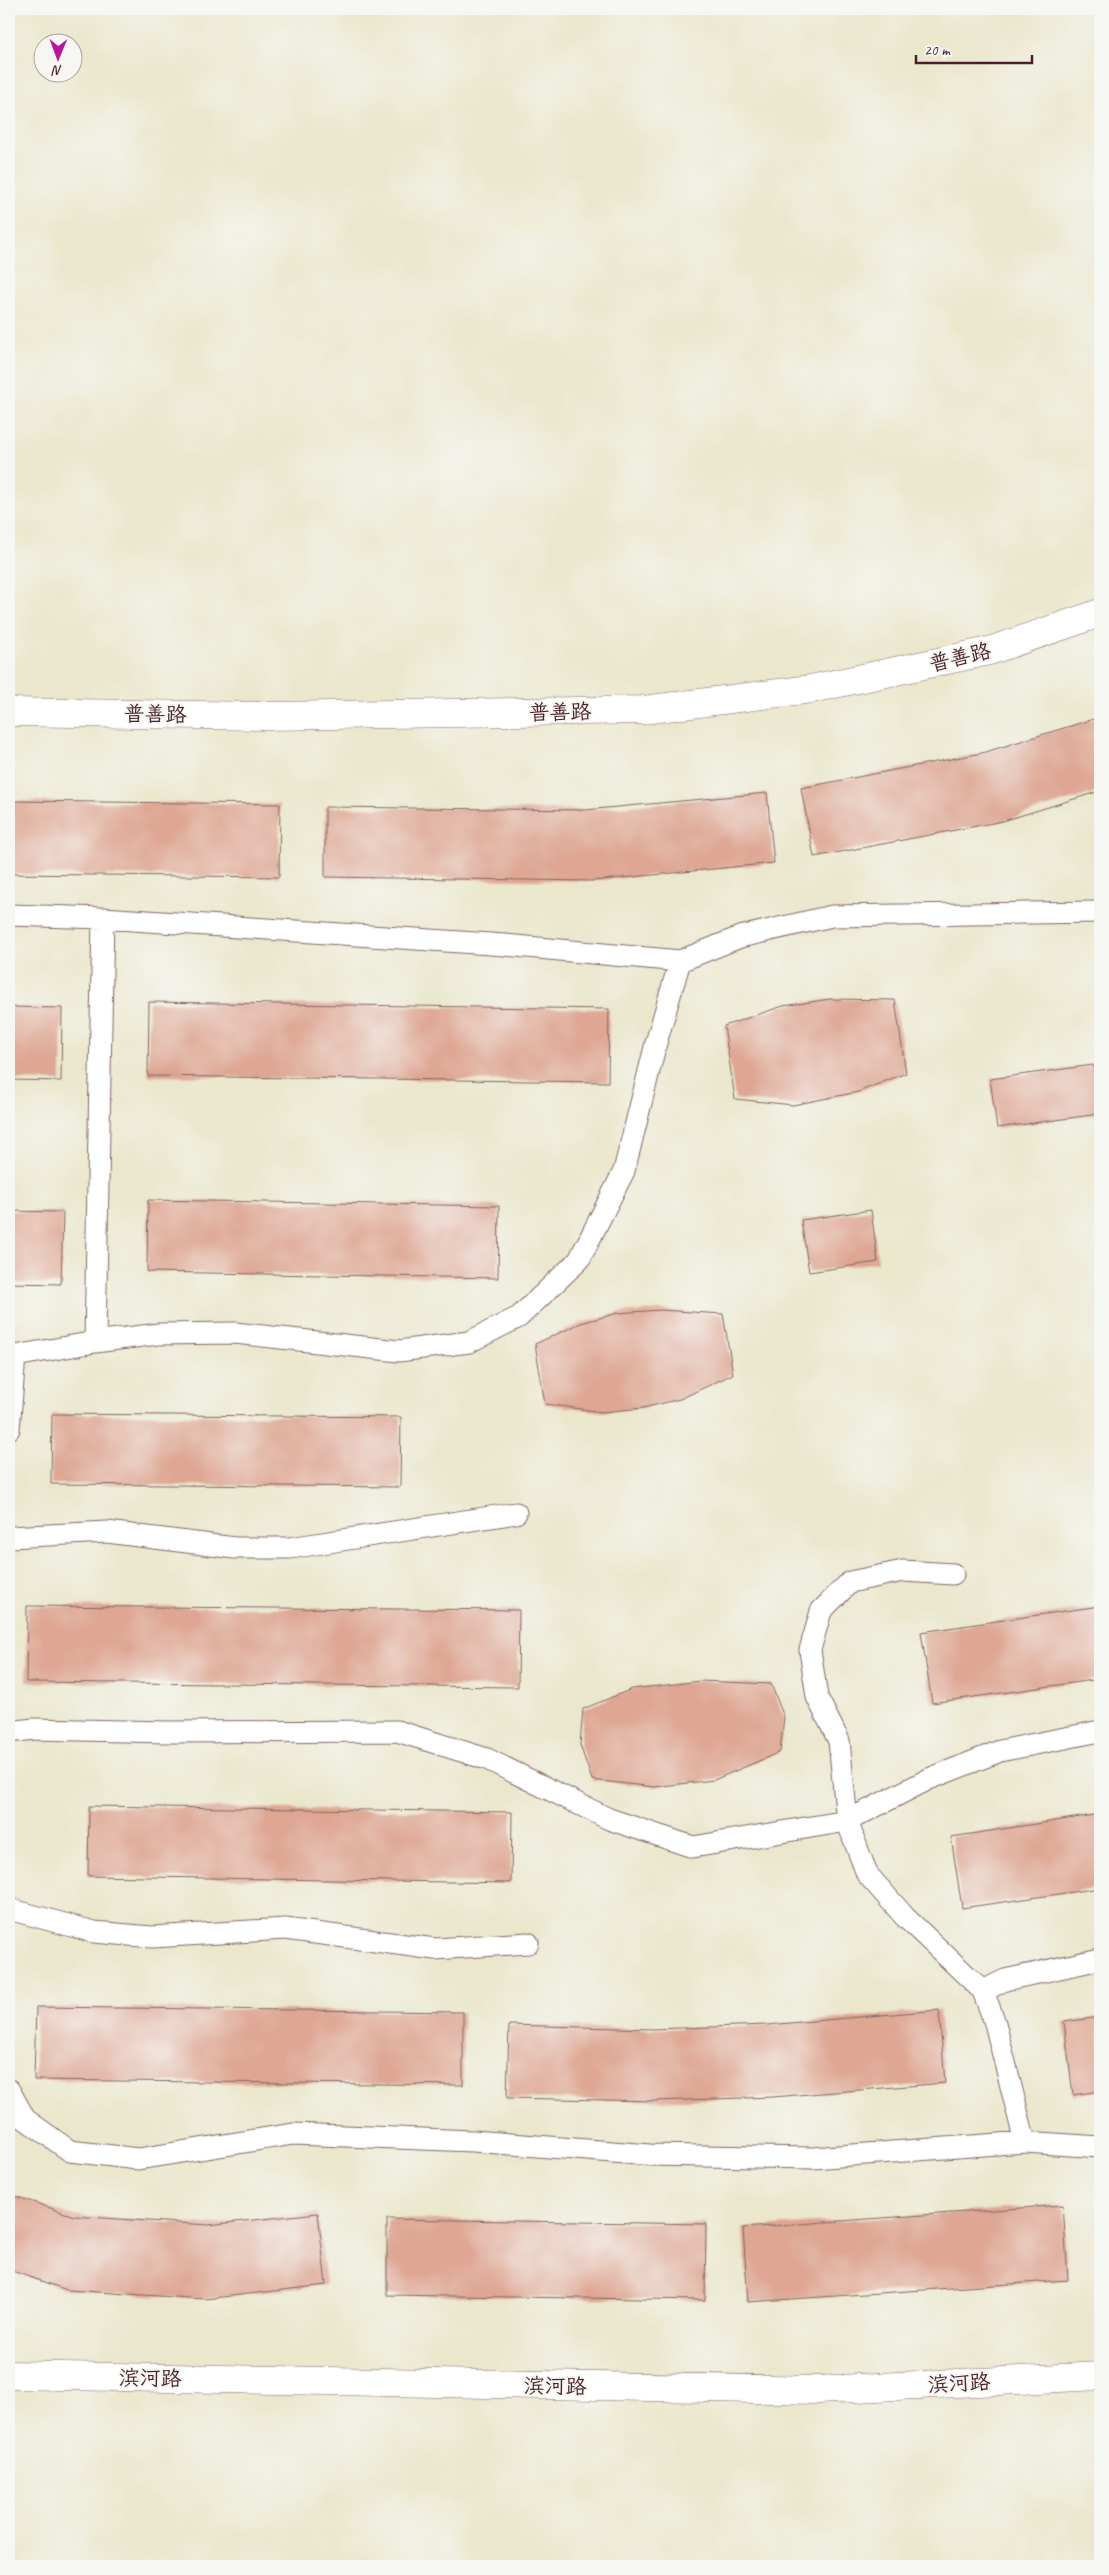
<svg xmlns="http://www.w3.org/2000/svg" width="1109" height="2575" font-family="Caveat,'LXGW WenKai TC',sans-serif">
	<rect width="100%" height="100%" fill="#f6f6f2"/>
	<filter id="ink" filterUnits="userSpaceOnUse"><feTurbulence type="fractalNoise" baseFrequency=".02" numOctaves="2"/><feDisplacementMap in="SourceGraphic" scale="10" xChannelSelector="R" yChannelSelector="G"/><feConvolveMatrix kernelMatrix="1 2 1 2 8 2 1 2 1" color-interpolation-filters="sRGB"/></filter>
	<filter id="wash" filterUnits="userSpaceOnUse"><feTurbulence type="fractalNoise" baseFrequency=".0096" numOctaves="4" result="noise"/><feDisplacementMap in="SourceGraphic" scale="20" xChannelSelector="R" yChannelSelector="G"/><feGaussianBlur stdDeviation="1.12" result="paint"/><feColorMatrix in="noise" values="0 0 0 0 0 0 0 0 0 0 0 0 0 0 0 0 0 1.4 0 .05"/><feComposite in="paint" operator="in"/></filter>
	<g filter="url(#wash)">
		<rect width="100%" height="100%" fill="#ebe7cd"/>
		<g id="blocks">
			<!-- building -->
			<path fill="#dea693" d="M1100,717v74l-97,30 -189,36 -13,-69 181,-35z
				M767,793l7,70 -182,18 -267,-4v-70l260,3z
				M9,801l271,3 -1,73 -270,-3z
				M830,999l65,1 11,73 -48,19 -65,13 -58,-6 -11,-73 59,-20z
				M149,1002l460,7 -1,73 -460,-6z
				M9,1007l53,1 -1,73 -52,-1z
				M1093,1065l6,49 -102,14 -7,-49z
				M148,1200l351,6 -1,72 -351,-6z
				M871,1210l7,52 -69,10 -8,-52z
				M9,1211l54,1 -2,72 -52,-1z
				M660,1310l63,4 10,60 -53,25 -37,9 -41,4 -57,-8 -10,-60 46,-21 37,-10z
				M52,1414l349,3 -1,70 -349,-3z
				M27,1606l492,4 -1,77 -492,-5z
				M1100,1606v73l-168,24 -11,-71z
				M701,1681l70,3 13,33 -4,35 -66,28 -60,7 -62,-7 -12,-35 3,-36 49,-20z
				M89,1806l423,6 -1,71 -423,-7z
				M1100,1814v74l-138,20 -11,-71z
				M36,2007l427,5v73l-429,-5z
				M939,2010l6,73 -172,14 -118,4 -148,-3 2,-73 143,4 115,-4z
				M1100,2017v74l-27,4 -9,-73z
				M9,2194l65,22 134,9 110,-12 8,72 -121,14 -138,-9 -58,-20z
				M1063,2205l5,75 -320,22 -5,-74z
				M387,2219l319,5 -1,76 -318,-5z"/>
		</g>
	</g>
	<g filter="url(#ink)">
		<use href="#blocks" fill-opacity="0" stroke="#826564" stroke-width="1"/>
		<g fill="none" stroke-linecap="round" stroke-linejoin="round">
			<defs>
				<path id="service" d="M9,915l94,3 402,27 175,16 60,-24 92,-21 268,-4
					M95,1342l63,-8 77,-1 164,18 70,-9 50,-25 60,-57 45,-89 32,-128 24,-82
					M9,1354l6,2 80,-14 8,-424
					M9,1429l6,-73
					M9,1537l98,-5 128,16h55l226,-35
					M953,1574l-50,-3 -53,11 -29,29 -11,39 7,47 22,44 8,80 20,53 38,43 78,74 12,32 30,119
					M9,1732l25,-3 134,3 229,-1 90,28 122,60 84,28 154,-26 82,-42 71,-28 100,-20
					M9,1909l85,23 58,5 133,-8 150,20 93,-6
					M983,1991l22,-11 95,-21
					M9,2090l16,29 45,32 68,8 155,-25 180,7 177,14 163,3 212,-16 75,5"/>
				<path id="minor" d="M9,712l261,4 373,-6 168,-21 178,-38 111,-38
					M9,2375l808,15 283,-14"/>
			</defs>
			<!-- service casing -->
			<use href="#service" stroke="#826564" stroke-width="23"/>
			<!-- minor casing -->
			<use href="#minor" stroke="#826564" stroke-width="29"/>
			<!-- service -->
			<use href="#service" stroke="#fff" stroke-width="21"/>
			<!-- minor -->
			<use href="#minor" stroke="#fff" stroke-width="28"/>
		</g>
	</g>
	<g text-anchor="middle" stroke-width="4" stroke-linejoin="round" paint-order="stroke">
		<!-- street labels -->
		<g font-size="21" fill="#4a1f2b" stroke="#f6f6f2">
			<text transform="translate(960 657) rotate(-13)" y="7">普善路</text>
			<text transform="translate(560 712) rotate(-1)" y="7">普善路</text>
			<text transform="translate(155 714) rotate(1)" y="7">普善路</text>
			<text transform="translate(150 2378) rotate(1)" y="7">滨河路</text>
			<text transform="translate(959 2383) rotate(-3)" y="7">滨河路</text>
			<text transform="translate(555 2386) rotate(1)" y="7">滨河路</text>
		</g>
	</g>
	<!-- margin -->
	<rect width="1109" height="2575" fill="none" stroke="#f6f6f2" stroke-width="30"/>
	<!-- north arrow -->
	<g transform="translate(58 58) rotate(181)"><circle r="24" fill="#f6f6f2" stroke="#b1a0a2"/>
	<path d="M0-4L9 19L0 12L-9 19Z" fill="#b5179e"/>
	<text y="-8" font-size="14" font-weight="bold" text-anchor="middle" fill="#4a1f2b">N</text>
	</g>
	<!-- scale -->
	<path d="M916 55v8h116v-8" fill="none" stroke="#4a1f2b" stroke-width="2.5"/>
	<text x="924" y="55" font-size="15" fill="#4a1f2b" stroke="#f6f6f2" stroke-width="4" paint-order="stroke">20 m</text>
</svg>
